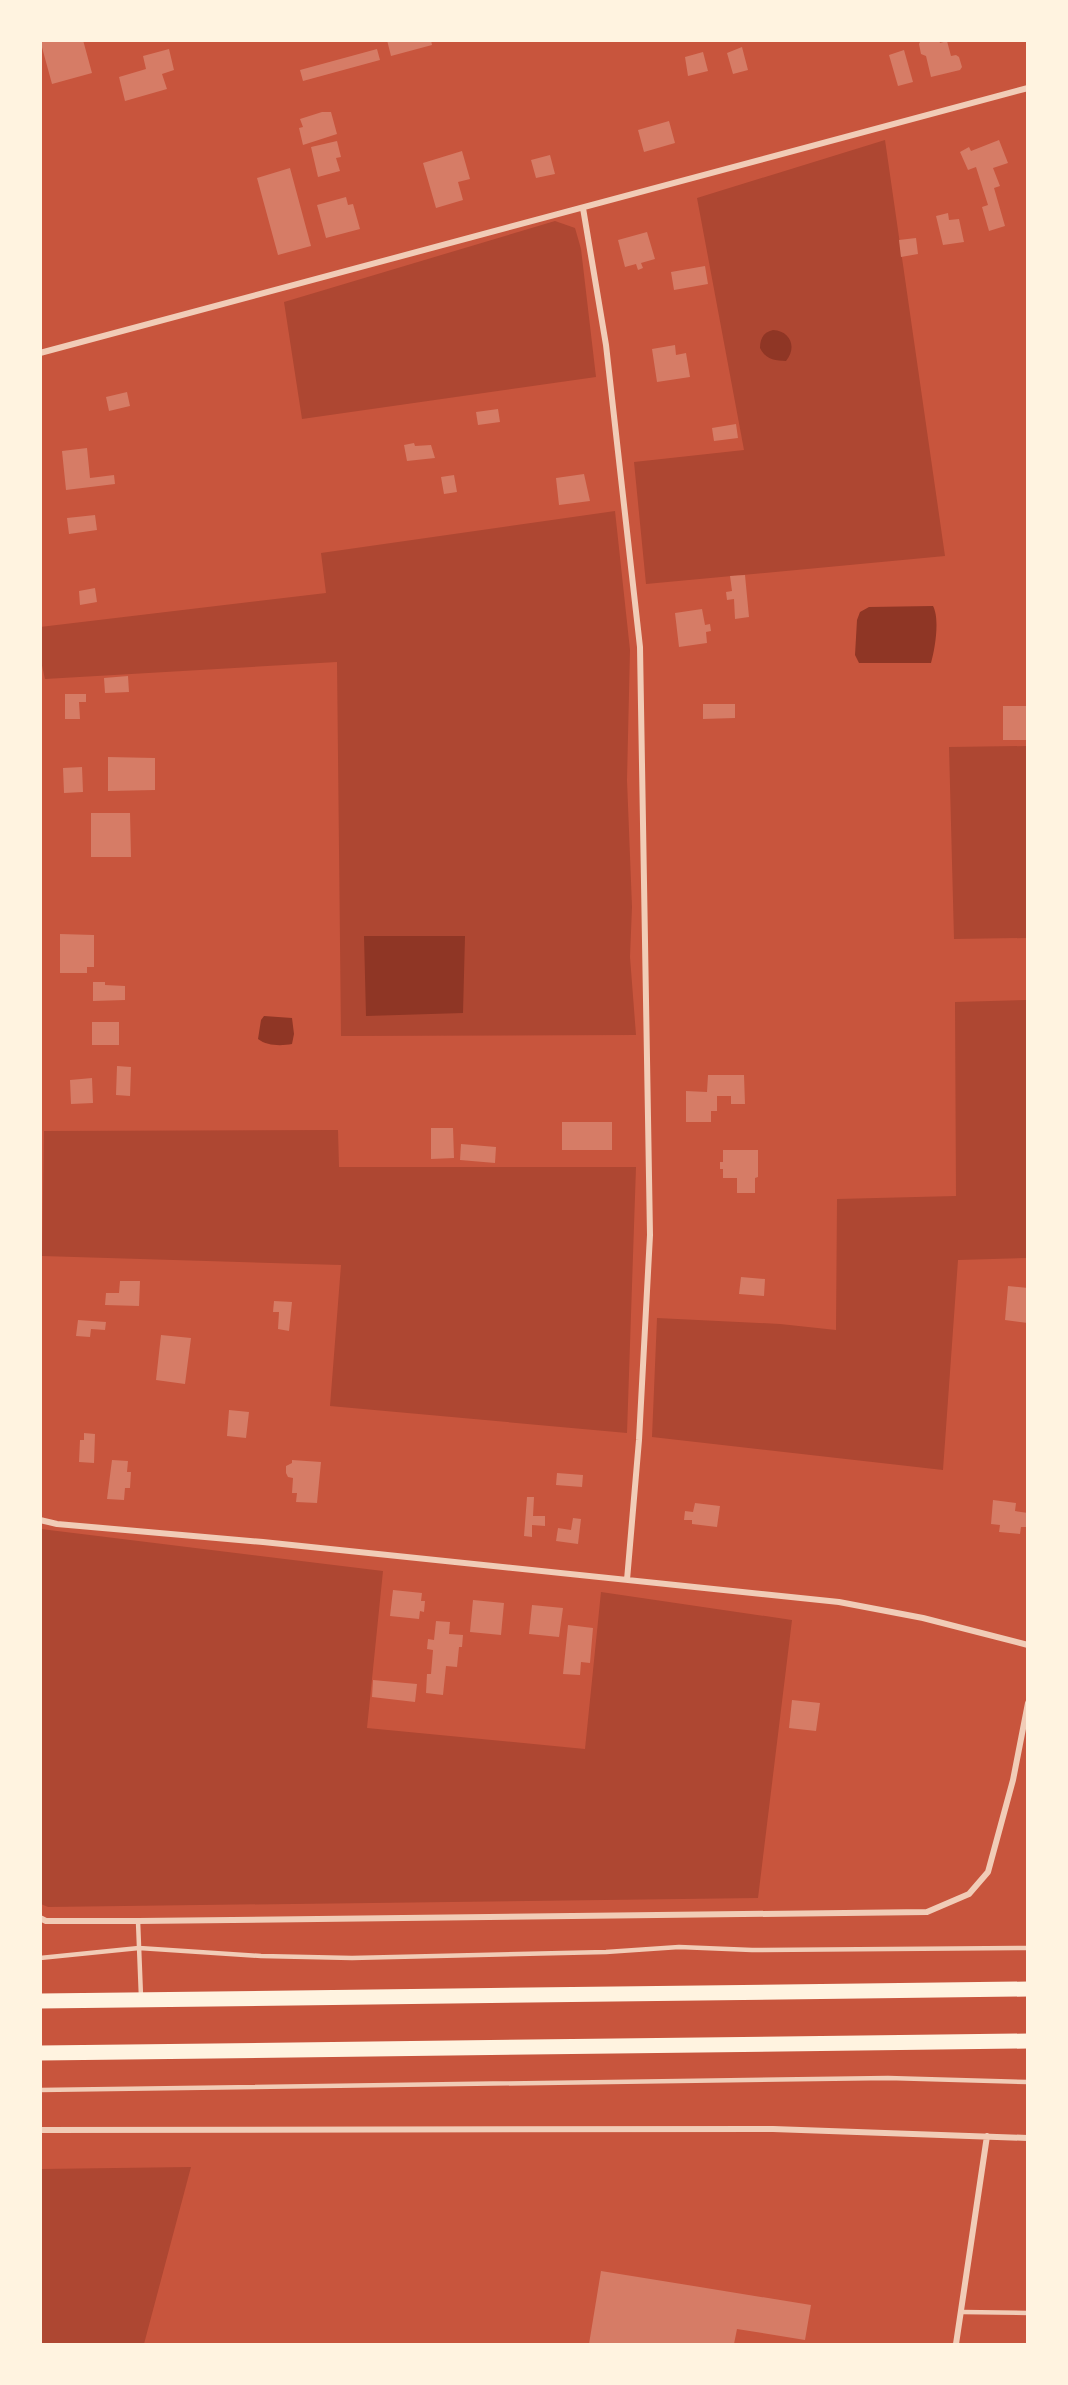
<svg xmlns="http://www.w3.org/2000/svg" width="1068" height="2385" font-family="'Noto Serif',serif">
	<rect width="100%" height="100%" fill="#c8553d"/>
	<!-- green -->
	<path fill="#ae4732" d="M885,140l60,416 -299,28 -12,-122 110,-12 -47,-252z
		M555,221l20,7 6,21 15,128 -294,42 -18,-117z
		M615,511l15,139 -3,130 5,127 -2,50 6,78 -295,1 -4,-374 -292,17 -4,-18 -1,-34 286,-34 -5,-40z
		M1027,746v192l-73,1 -5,-192z
		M1027,1000v258l-69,2 -15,210 -291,-33 5,-119 123,6 56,6 1,-131 119,-3 -1,-194z
		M338,1130l1,37h297l-9,266 -297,-27 11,-141 -299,-9 2,-125z
		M41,1529l342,42 -16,157 218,21 16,-157 191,28 -34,278 -710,9 -7,-3z
		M191,2167l-47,177h-103v-175z"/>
	<!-- water -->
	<path fill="#8f3625" d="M773,330c18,1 24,18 13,31 -11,0 -21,-2 -26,-13 0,-10 4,-16 13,-18z
		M933,606c7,13 2,43 -2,57h-72l-4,-8 2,-35 3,-8 9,-5z
		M364,936h101l-2,77 -97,3z
		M264,1016l28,2 2,16 -2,10c-11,2 -25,2 -34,-5l3,-19z"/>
	<!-- building -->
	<path fill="#d67c66" d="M40,40h43l9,33 -40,11z
		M387,40h44l1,5 -41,11z
		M921,40h18l1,3 7,-2 4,15 5,-1 3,2 3,10 -2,3 -29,7 -5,-21 -5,-2 -2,-10z
		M742,47l6,23 -15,4 -6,-21z
		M169,49l5,21 -12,4 5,15 -42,12 -6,-24 27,-8 -3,-13z
		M377,49l3,11 -77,21 -3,-11z
		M904,50l9,32 -15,4 -9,-31z
		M703,52l5,19 -20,5 -3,-19z
		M322,112h9l6,22 -34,11 -4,-17 4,-1 -3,-8z
		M669,121l6,22 -31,9 -6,-22z
		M999,140l9,23 -15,5 7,18 -6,2 11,38 -16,5 -7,-24 6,-2 -12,-38 -8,3 -8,-18 9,-5 2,4z
		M337,141l4,16 -5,1 4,13 -22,6 -7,-30z
		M462,151l8,28 -12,3 5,18 -27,8 -13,-45z
		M550,155l5,19 -19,4 -5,-18z
		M290,168l21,78 -33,9 -21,-77z
		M346,197l2,8 5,-1 7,25 -34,9 -9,-33z
		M948,213l1,7 10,-1 5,23 -21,3 -7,-29z
		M647,232l8,27 -14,4 2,5 -5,2 -2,-6 -11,3 -7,-27z
		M916,238l2,16 -17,3 -2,-17z
		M705,266l3,18 -34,6 -3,-18z
		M675,345l1,10 10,-2 4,24 -33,5 -5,-33z
		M127,392l3,14 -21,5 -3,-14z
		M498,409l2,13 -22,3 -2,-13z
		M736,424l2,14 -24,3 -2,-13z
		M414,443l1,3 16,-1 4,13 -28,3 -3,-16z
		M87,448l3,30 24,-3 1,9 -49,6 -4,-39z
		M584,474l6,27 -31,4 -3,-27z
		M454,475l3,17 -13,2 -3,-17z
		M95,515l2,15 -28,4 -2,-16z
		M745,575l4,42 -14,2 -1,-20 -7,1 -1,-8 6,-1 -2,-15z
		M95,588l2,14 -17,3 -1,-14z
		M702,609l3,16 5,-1 1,7 -5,1 1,11 -28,4 -4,-34z
		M128,676l1,16 -24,1 -1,-15z
		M65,694h21v8h-7l1,17h-15z
		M703,704h32v14l-32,1z
		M1003,706h25v34h-25z
		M108,757l47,1v32l-47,1z
		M82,767l1,25 -19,1 -1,-25z
		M91,813h39l1,44h-40z
		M60,934l34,1v32h-7v6h-27z
		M93,982h12v3l20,1v14l-32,1z
		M92,1022h27v23h-27z
		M117,1066l14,1 -1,29 -14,-1z
		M708,1075h36l1,29h-14v-8h-14v15h-6v11h-25v-31l21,1z
		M92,1078l1,25 -22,1 -1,-24z
		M562,1122h50v28h-50z
		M431,1128h22l1,30 -23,1z
		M461,1144l35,3 -1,16 -35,-3z
		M723,1150h35v27l-3,1v15h-18v-15h-14v-9h-3v-7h3z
		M741,1277l24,2 -1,17 -25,-2z
		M120,1281h20l-1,25 -34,-1 1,-12h13z
		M1008,1286l20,2v35l-23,-3z
		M274,1301l18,1 -3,29 -11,-2 1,-17h-6z
		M78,1320l28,2 -1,8 -14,-1 -1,8 -14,-1z
		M161,1335l30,3 -6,46 -29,-4z
		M229,1410l20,2 -3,26 -19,-2z
		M84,1433l11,1 -1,29 -15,-1 1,-22h4z
		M112,1460l16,1 -1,11h4l-1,16h-5l-1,12 -17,-1z
		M292,1460l29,2 -4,41 -21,-1 1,-9h-5l1,-15 -5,-1 -2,-4v-7l6,-3z
		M557,1473l26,2 -1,12 -26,-2z
		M527,1497h7l-1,19h12v10l-13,-1v12l-8,-1z
		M993,1500l23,3 -1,8 13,2v14h-7l-1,7 -21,-2 1,-7 -9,-1z
		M695,1503l25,3 -3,21 -25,-3v-4h-8l1,-9 8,1z
		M573,1518l8,1 -3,25 -22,-3 2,-13 13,2z
		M393,1590l29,3 -1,8h4l-1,11 -4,-1 -1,8 -29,-3z
		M473,1600l31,3 -3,32 -31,-3z
		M532,1605l31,3 -4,29 -30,-3z
		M436,1621l14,1 -1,12 14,1 -1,12h-3l-2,20 -11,-1 -3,29 -17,-2 1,-19h4l2,-24 -6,-1 1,-10 6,1z
		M568,1625l25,3 -3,35 -9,-1 -1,13 -17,-1z
		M373,1680l44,4 -2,18 -43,-5z
		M792,1700l28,3 -4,28 -27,-3z
		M601,2271l210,34 -6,35 -68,-11 -3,15h-145z"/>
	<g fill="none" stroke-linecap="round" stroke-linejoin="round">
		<!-- service -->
		<path stroke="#f1ccb7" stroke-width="4.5" d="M138,1921l3,76
			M40,1958l99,-10 122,8 91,2 254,-6 73,-5 73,3 276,-2
			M40,2090l848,-12 140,4
			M962,2312l66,1"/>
		<!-- minor -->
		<path stroke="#f1ccb7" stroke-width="6" d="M583,208l23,137 34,302 10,588 -11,205 -12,140
			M40,353l988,-265
			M40,1520l17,4 206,18 576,60 84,16 105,27
			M40,1918l6,3h92l789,-9 42,-18 19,-22 25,-92 15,-77
			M40,2130l733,-1 255,9
			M956,2344l31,-208"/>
		<!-- motorway -->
		<path stroke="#fff3e0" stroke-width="15" d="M40,2001l988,-12
			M40,2053l988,-12"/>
	</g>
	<!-- border -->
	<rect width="1068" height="2385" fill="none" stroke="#fff3e0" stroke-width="84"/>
</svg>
